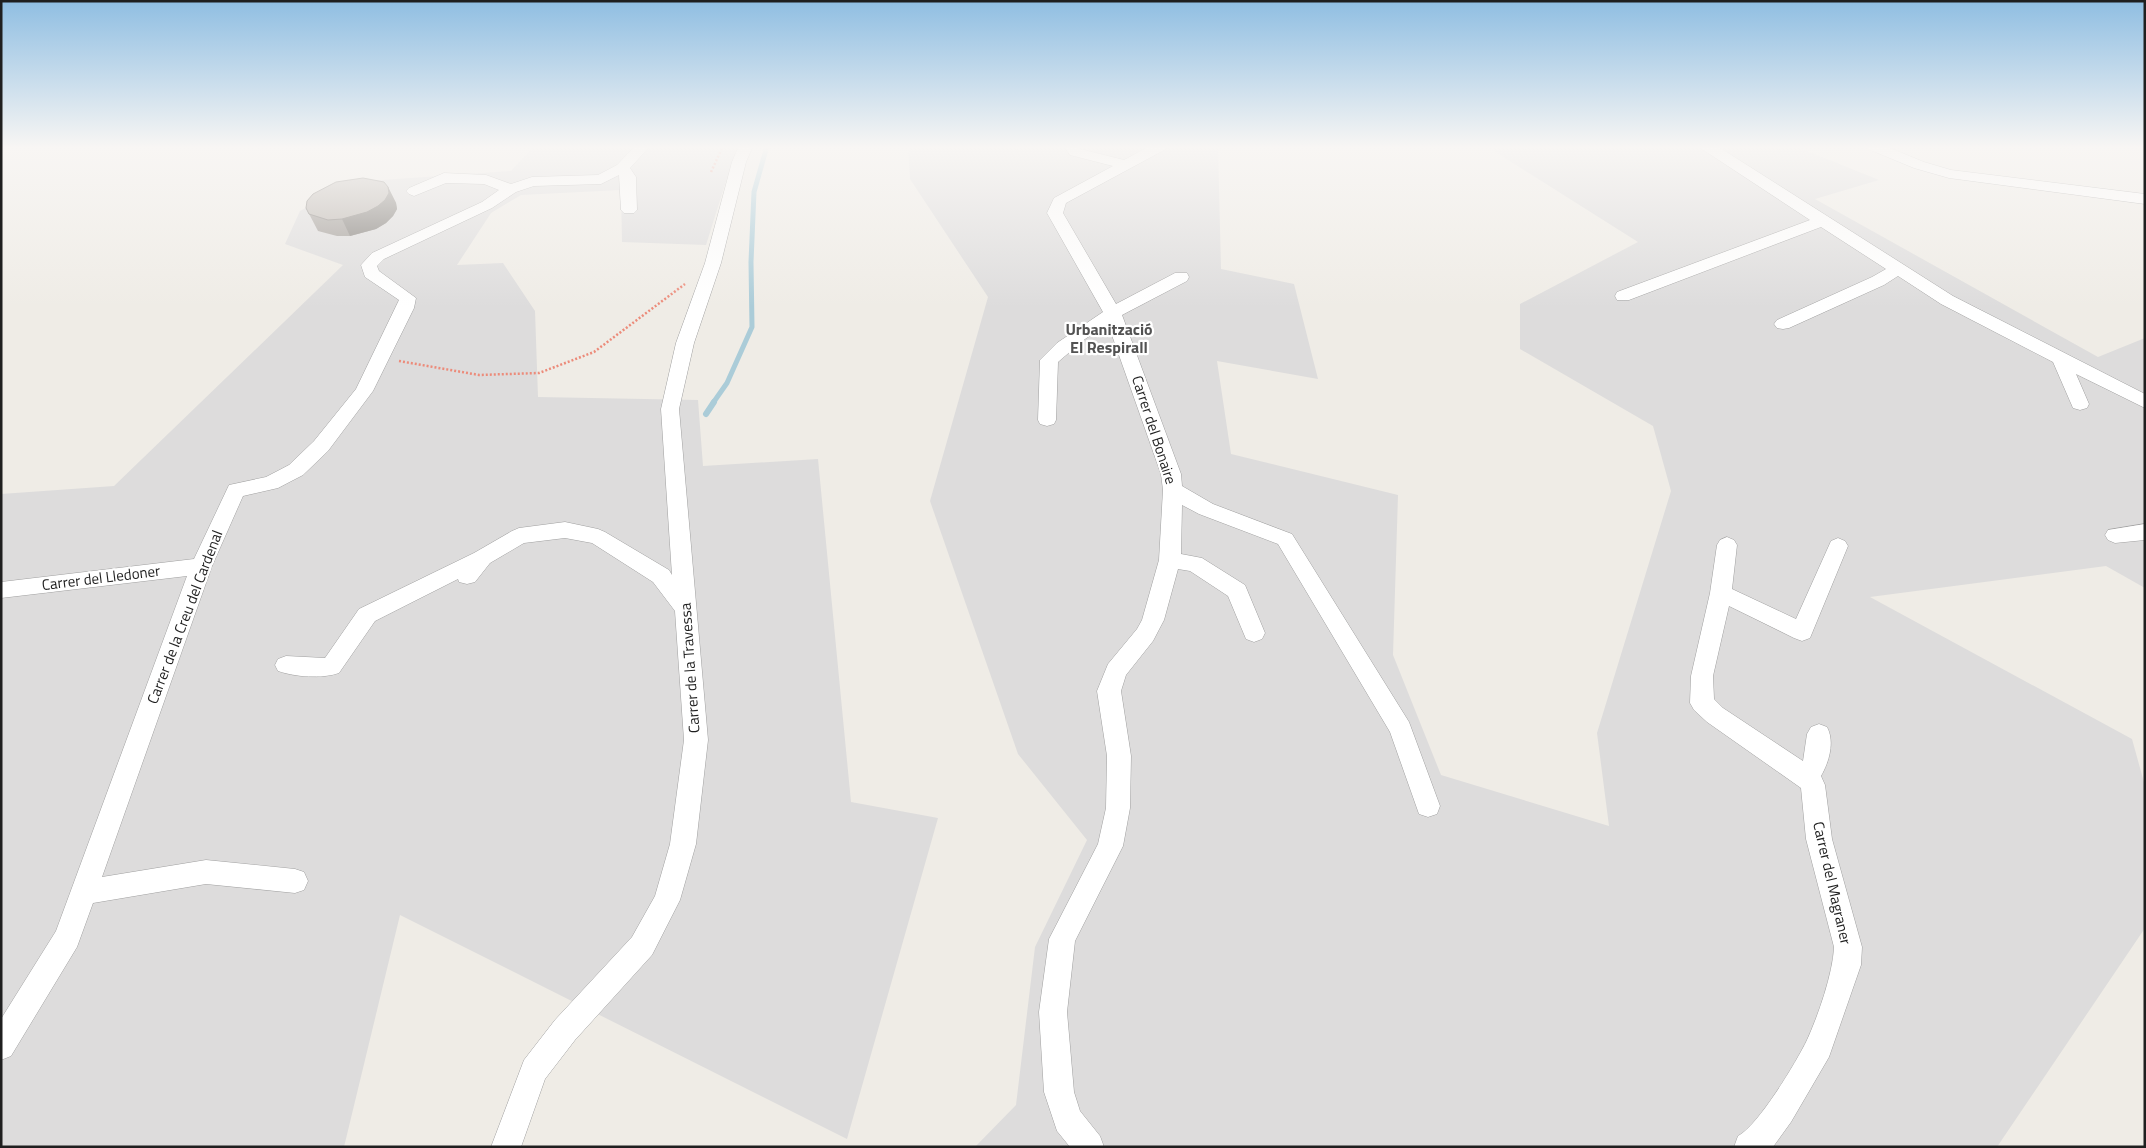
<svg xmlns="http://www.w3.org/2000/svg" width="2146" height="1148" font-family="'Titillium Web',sans-serif">
	<rect width="100%" height="100%" fill="#efece6"/>
	<!-- residential -->
	<path fill="#dddcdc" d="M534,146h203l-31,99 -84,-3 -1,-52 -100,5 -30,18 -34,52 46,-2 32,48 3,86 160,3 5,66 115,-7 33,343 87,16 -91,321 -447,-224 -56,232h-343v-653l113,-8 229,-221 -58,-21 15,-33 54,-29 157,-11z
		M908,146h310l3,123 73,15 24,95 -101,-18 14,93 167,41 -5,160 48,120 168,51 -12,-93 74,-242 -18,-65 -133,-77v-45l118,-62 -152,-96h309l84,34 -64,19 283,158 47,-19v250l-39,-22 -236,31 262,142 13,47v142l-148,219h-1022l41,-42 19,-158 52,-107 -69,-86 -88,-253 58,-204 -78,-118z"/>
	<g fill="none" stroke-linecap="round" stroke-linejoin="round">
		<!-- stream-far1 -->
		<path stroke="#abccd8" stroke-width="5" d="M713,403l14,-20 25,-56 -1,-65 3,-70 13,-46"/>
		<!-- stream -->
		<path stroke="#abccd8" stroke-width="6" d="M706,414l8,-12"/>
		<defs>
			<path id="minor" d="M635,146h15l-20,22 6,9 1,33 -3,3h-10l-3,-3 -2,-35 -18,9 -67,2 -18,6 -24,16 -108,51 -7,7 2,5 37,27 -2,10 -41,83 -45,60 -25,24 -25,13 -35,8 -31,70 -110,311 104,-17 89,9 9,3 4,9 -4,9 -9,3 -89,-9 -113,19 -16,44 -66,109 -10,4v-41l55,-88 131,-355 -186,22v-16l193,-23 35,-74 37,-8 23,-12 25,-24 42,-52 43,-89 -34,-23 -4,-12 11,-12 110,-51 17,-12 -15,-6 -38,-1 -32,13 -5,-2 -3,-3 3,-3 35,-15 42,2 25,9 21,-7 66,-2 19,-10z
				M739,146h14l-7,16 -25,101 -27,80 -15,66 29,331 -12,104 -16,56 -28,55 -77,85 -30,39 -24,68h-30l33,-87 31,-40 77,-83 23,-41 15,-52 14,-104 -9,-129 -22,-29 -61,-39 -27,-5 -41,5 -34,20 -15,19 -8,2 -8,-2 -1,-3 -83,42 -36,52c-17,6 -44,4 -61,-2l-3,-6 3,-6 8,-3 39,2 34,-49 115,-56 38,-22 7,-3 46,-6 33,7 7,3 64,38 3,5 -11,-166 15,-66 29,-80 27,-101z
				M1064,146h14l2,3 44,11 26,-14h18l-2,3 -100,54 -3,10 53,91 59,-31h12l2,4 -2,4 -65,34 59,159 1,12 31,18 79,30 117,188 31,84 -3,8 -9,3 -9,-3 -29,-82 -112,-188 -79,-30 -17,-9 -1,49 21,4 43,27 20,48 -3,6 -8,3 -8,-3 -18,-43 -38,-25 -12,-2 -14,51 -11,21 -27,34 -5,16 10,65 -1,52 -7,38 -48,95 -8,71 7,80 6,19 20,25 4,11h-34l-13,-16 -13,-39 -5,-80 10,-73 49,-95 8,-36 1,-52 -10,-65 11,-27 29,-35 5,-9 17,-60 4,-70 -2,-16 -53,-150 -23,15 -27,23 -2,58 -2,4 -7,2 -7,-2 -2,-4 2,-60 17,-17 46,-31 -56,-99 7,-15 59,-32 -43,-11z
				M1700,146h17l236,150 192,98v14l-69,-34 13,30 -2,4 -7,2 -7,-2 -20,-46 -112,-58 -43,-28 -14,9 -95,43 -6,1 -6,-1 -3,-4 3,-4 95,-43 14,-8 -65,-42 -192,73h-12l-2,-4 2,-4 193,-72 -108,-71z
				M1866,146h19l39,16 27,8 194,24v10l-196,-26 -35,-10 -46,-19z
				M2145,524v16l-30,3 -7,-3 -3,-5 3,-5z
				M1727,537l7,3 3,5 -5,44 64,30 35,-78 7,-3 7,3 3,5 -38,92 -8,3 -8,-3 -65,-32 -16,70 1,23 9,9 80,53 4,-27 4,-7 8,-3 8,3c8,15 2,35 -6,49l4,9 7,54 30,108 -1,18 -32,92 -38,65 -18,25h-39l4,-11c20,-10 59,-75 69,-96 11,-24 26,-67 27,-93l-28,-108 -5,-51 -94,-66 -13,-12 -4,-7 1,-27 19,-83 7,-48 3,-5z"/>
		</defs>
		<!-- minor casing -->
		<use href="#minor" stroke="#a0a0a0" stroke-width="1"/>
		<!-- path -->
		<path stroke="#ec8b7a" stroke-width="2.5" stroke-dasharray="2 2" stroke-linecap="butt" d="M711,172l12,-26
			M399,361l80,14 60,-2 55,-21 91,-68"/>
		<!-- minor -->
		<use href="#minor" fill="#fff" fill-rule="evenodd"/>
	</g>
	<!-- wall -->
	<path fill="#9e9994" d="M388,187l8,16 1,6 -4,7 -7,7 -10,6 -26,7h-13l-19,-5 -12,-23z"/>
	<!-- shaded-wall -->
	<path fill="#817d78" d="M388,187l8,16 1,6 -4,7 -7,7 -10,6 -26,7 -8,-17z"/>
	<!-- building -->
	<path fill="#b8b2ac" stroke="#817d78" d="M363,178l21,4 4,5 1,6 -4,7 -7,6 -11,6 -25,7 -14,1 -19,-6 -3,-6 1,-7 6,-7 23,-12z"/>
	<!-- sky -->
	<linearGradient id="sky" x2="0" y2="1"><stop stop-color="#8fbee2"/><stop offset="0.48" stop-color="#f8f6f4"/><stop offset="1" stop-color="#f8f6f4" stop-opacity="0"/></linearGradient>
	<rect width="2146" height="307" fill="url(#sky)"/>
	<g text-anchor="middle" stroke-width="4.5" stroke-linejoin="round" paint-order="stroke">
		<!-- street labels -->
		<g font-size="15" fill="#1f1f1f" stroke="#fff">
			<text transform="translate(1154 430) rotate(72)" y="5">Carrer del Bonaire</text>
			<text transform="translate(101 578) rotate(-7)" y="5">Carrer del Lledoner</text>
			<text transform="translate(185 617) rotate(-69)" y="5">Carrer de la Creu del Cardenal</text>
			<text transform="translate(690 668) rotate(-94)" y="5">Carrer de la Travessa</text>
			<text transform="translate(1832 883) rotate(77)" y="5">Carrer del Magraner</text>
		</g>
		<!-- neighbourhood labels -->
		<g font-size="16" font-weight="bold" fill="#525252" stroke="#fff">
			<text x="1109" y="335">Urbanització<tspan x="1109" dy="18">El Respirall</tspan></text>
		</g>
	</g>
	<!-- border -->
	<rect width="2146" height="1148" fill="none" stroke="#1f1f1f" stroke-width="5"/>
</svg>
